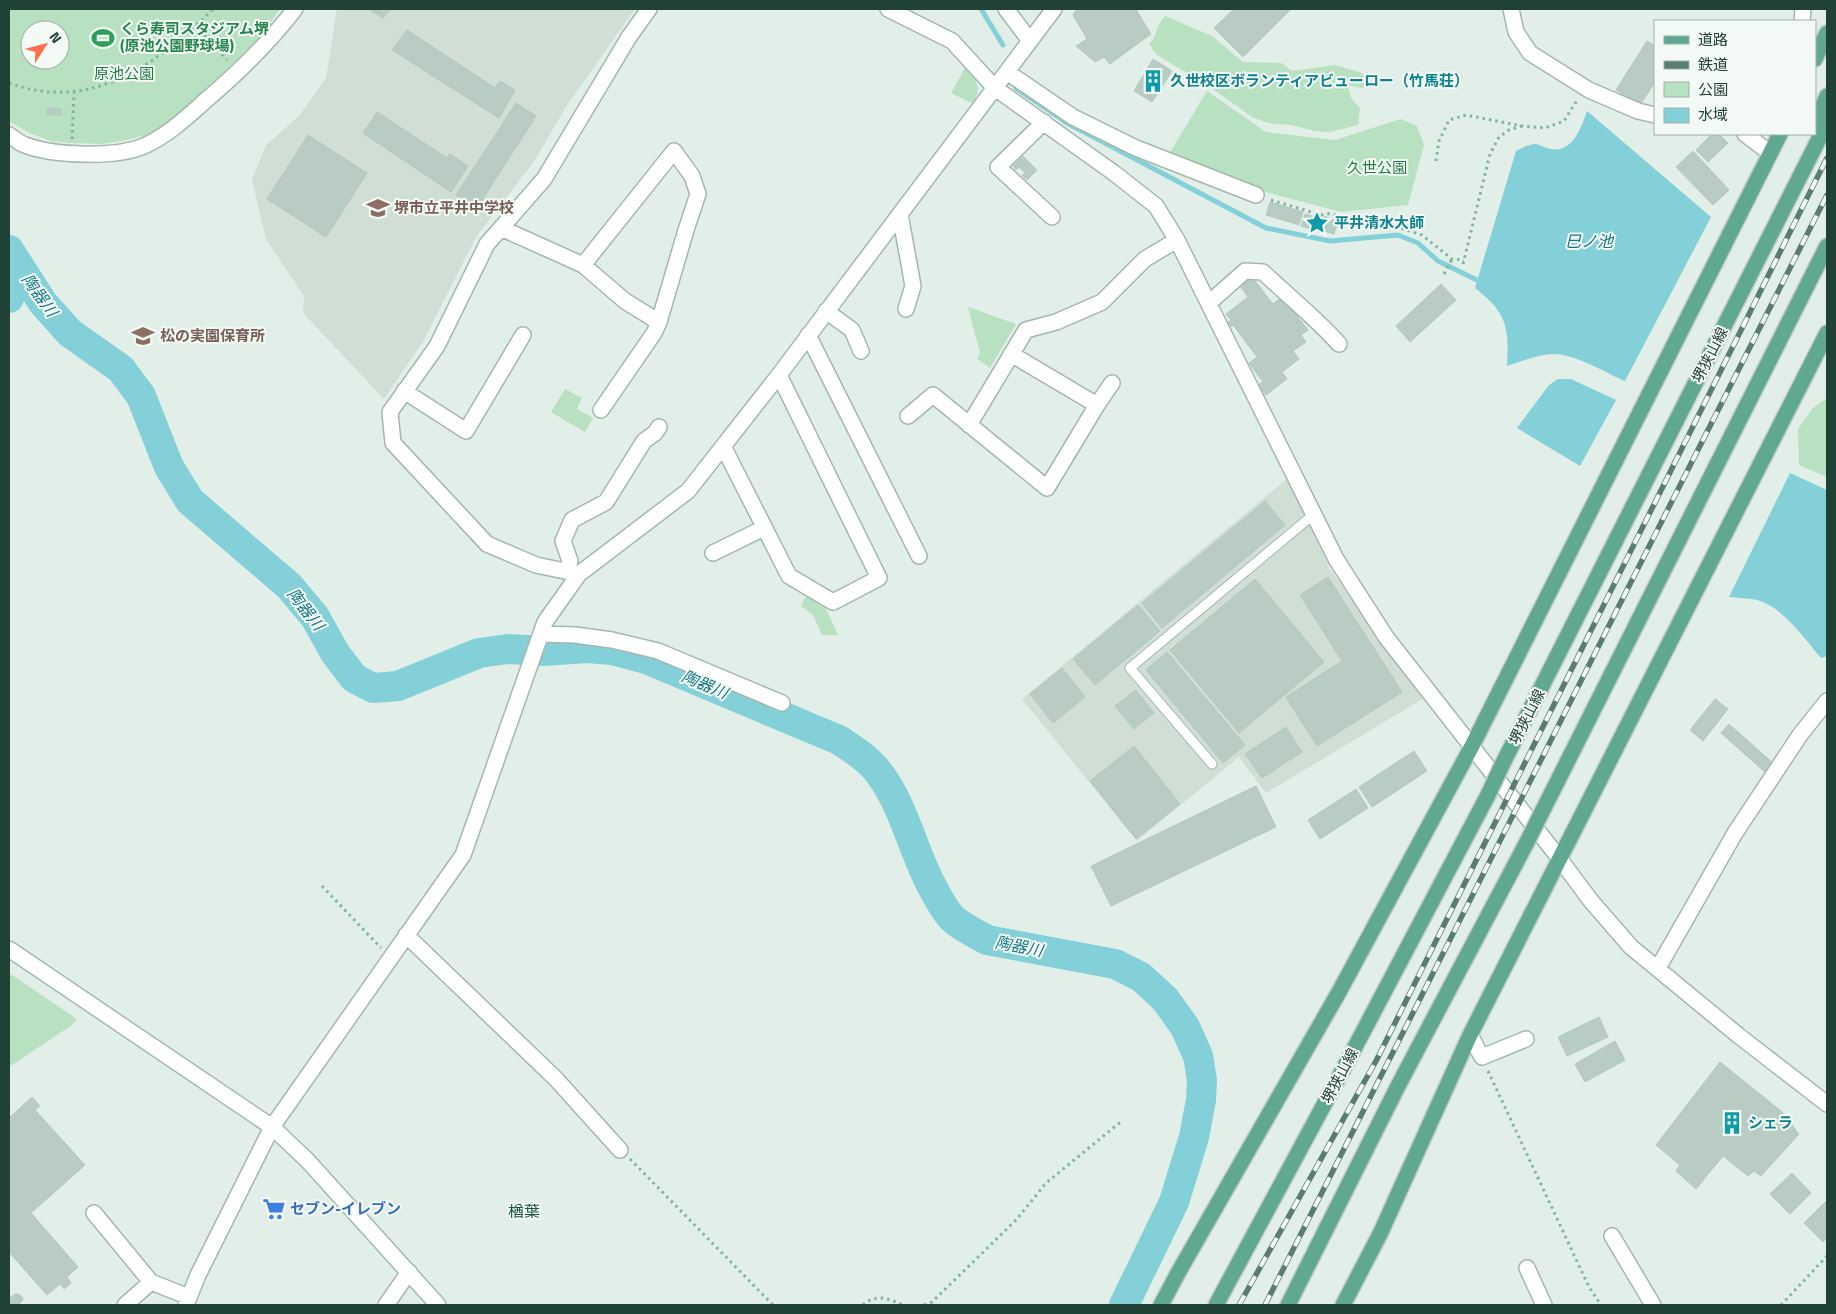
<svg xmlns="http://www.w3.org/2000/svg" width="1836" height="1314" font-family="'Titillium Web','Noto Sans JP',sans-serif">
	<rect width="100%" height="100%" fill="#e2eee8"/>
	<!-- built -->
	<path fill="#d0ded6" d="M337,9h298l-68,96 -32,55 -59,77 -52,103 -40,59 -81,-86 1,-17 -38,-57 -14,-59 14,-35 33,-29 27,-38z
		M1287,479l43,90 94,129 -158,95 -27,-36 -102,84 -115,-142z"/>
	<!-- green -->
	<path fill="#b8e1c1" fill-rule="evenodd" d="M9,9h271l-25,35 -80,74 -23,15 -25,7 -25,4 -31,-1 -20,-2 -22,-8 -20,-12zM30,30h30v30h-30z
		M1165,16l47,20 31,26 38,1 11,8 43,-6 27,8 9,12 -9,3 -14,-3 3,13 9,10 -2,17 -28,7 -15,-1 -24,-6 -23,-2 -16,-6 -42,-30 -53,-32 -8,-11c10,-9 5,-17 16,-28z
		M965,68c11,14 17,16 9,34h-5l-18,-9z
		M1207,91l59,41 69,8 66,-21 16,7 7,19 -16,60 -67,7 -87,-23 -86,-33z
		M968,307l48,17 -26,44 -13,-9 3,-6z
		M565,389l17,9 -5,11 16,9 -8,14 -34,-20z
		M1827,398v79l-28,-12 -1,-36 15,-21z
		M806,596l20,13 12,26h-16l-9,-20 -12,-9z
		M9,973l68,46 -5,6 -63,42z"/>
	<!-- water -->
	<path fill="#84d0d9" d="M1587,111l124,106 -86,164c-19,-8 -51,-28 -73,-27 -15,1 -30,7 -45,12 2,-40 0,-53 -32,-78l41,-137c5,-2 13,-7 19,-7 4,0 10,4 15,5 23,4 31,-21 37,-38z
		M1558,379h13l45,21 -36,66 -63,-38 32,-43z
		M1790,473l37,17v166l-6,2c-16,-19 -39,-52 -64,-58 -9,-2 -19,-2 -28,-3z"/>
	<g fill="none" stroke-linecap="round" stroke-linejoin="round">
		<!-- stream -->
		<path stroke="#84d0d9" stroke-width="5" d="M981,9l22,36
			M1016,88l51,35 199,105 64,13 68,-6 20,8 20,18 39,19"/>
		<!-- river -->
		<path stroke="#84d0d9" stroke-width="30" d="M9,250l34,53 27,30 51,36 20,27 28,71 21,34 99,85 26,31 20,36 19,25 19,10 25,-2 81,-33 29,-4 35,2 44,-3 25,2 34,9 193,81c12,8 26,16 36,28 30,36 37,84 60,124 5,9 11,21 19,28 10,8 22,14 33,20l128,24 26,13 24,22 20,28 13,29 4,24 -1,20 -7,37 -20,65 -50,103
			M9,298l12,-29"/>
	</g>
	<!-- building -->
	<path fill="#b9ccc3" stroke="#b3c8be" d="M369,9h21l-7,9z
		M1077,9h62l-2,2 14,23 -41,30 -6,-7 -9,5 -19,-16 11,-7 -14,-24z
		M1234,9h57l-48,48 -29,-29z
		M407,30l88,58 5,-7 15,9 -16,28 -107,-68z
		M1647,41l8,5v36l-15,23 -24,-15z
		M1153,59l19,12 -20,31 -18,-11z
		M516,103l20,13 -59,92 -21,-13z
		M47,108l14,1v6h-14z
		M377,112l70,46 3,-4 18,12 -17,26 -88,-59z
		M1712,134h7l9,9 -20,19 -12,-12z
		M308,135l59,38 -41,64 -59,-38z
		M1693,151l36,39 -16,15 -37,-38z
		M1023,156l14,14 -10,10 -5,-5 3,-2 -6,-6 -3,3 -3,-4z
		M1270,202l33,10 -4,13 -33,-10z
		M1305,214l16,5 -4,12 -16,-5z
		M1324,216l14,5 -4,13 -14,-4z
		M1252,277l21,27 9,-7 26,33 -7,5 5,7 -13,9 6,8 -17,13 5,7 -21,16 -8,-10 5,-3 -14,-19 8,-6 -24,-32 -3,2 -3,-4 4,-3 -5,-6 22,-17 -8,-11z
		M1441,284l15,16 -46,42 -14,-16z
		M1265,501l20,24 -123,103 -20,-25z
		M1328,577l74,115 -85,54 -31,-49 56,-36 -42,-66z
		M1255,579l69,83 -85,71 -69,-83z
		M1138,605l22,26 -65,54 -22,-26z
		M1167,652l78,93 -22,18 -77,-93z
		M1062,668l23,29 -32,26 -23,-29z
		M1136,690l18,23 -20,16 -19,-23z
		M1715,699l13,10 -25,32 -13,-11z
		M1729,724l45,40 -8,9 -45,-40z
		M1286,727l16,25 -40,26 -17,-24z
		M1134,746l46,58 -44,35 -46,-58z
		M1414,751l13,20 -55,36 -13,-20z
		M1256,786l20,41 -165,79 -20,-40z
		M1356,789l12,19 -48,31 -12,-19z
		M1599,1017l9,20 -41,19 -9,-19z
		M1615,1041l10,19 -40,22 -10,-18z
		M1720,1062l61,49 18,23 -38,42 -7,-5 -6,5 -25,-20 -27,33 -20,-18 4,-6 -24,-20z
		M32,1097l8,9 -5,4 50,55 -54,48 47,54 -11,10 4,6 -7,6 -4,-5 -13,11 -38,-43v-134z
		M1792,1173l19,20 -21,21 -20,-20z
		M1825,1202l2,3v33l-4,4 -19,-19z
		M15,1294h4l4,4 -1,3 -4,4h-9v-6z"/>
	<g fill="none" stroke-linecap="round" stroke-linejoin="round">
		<defs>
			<path id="lane" d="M1212,764l-82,-96 184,-154"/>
			<path id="street" d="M888,9l64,32 43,47 119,85 42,33 21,34 159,319 50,78 173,221 32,43 40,46 108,89 88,68
				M1006,9l24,32
				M1511,9l5,23 14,21 59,37 49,21 17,4
				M1802,21l1,-12
				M1007,72l66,45 63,31 120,47
				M1044,122l-46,45 54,50
				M1745,134l25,19
				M9,135c5,3 10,8 16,10 29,11 91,13 119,1 24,-11 42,-28 61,-45 33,-28 63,-57 90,-92
				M900,214l13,72 -7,23
				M501,228l82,37 42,36 34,21
				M583,265l91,-114 18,25 6,18 -12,36 -27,92 -5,11 -53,77
				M1209,303l36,-32 18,1c25,24 54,47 76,72
				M826,311l26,19 9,21
				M808,335l111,221
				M404,391l62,40 57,-96
				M1097,405l15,-22
				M908,416l25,-21 114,93 50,-83 -86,-51
				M969,425l57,-95 30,-8 46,-20 43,-43 32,-19
				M723,446l66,130 44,26 46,-24 -100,-203
				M713,553l51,-25
				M567,571l3,-10 -7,-20 9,-21 34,-18 38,-61 11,-8 4,-6
				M579,574l-43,-9 -49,-21 -94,-101 -3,-31 47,-66 50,-102 57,-65 85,-142 20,-28
				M541,634l34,1 37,5 46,11 124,52
				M406,935l150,144 64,71
				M1658,968l77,-135 65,-98 27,-34
				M1470,1035l12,22 44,-18
				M94,1213l57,69
				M1612,1236l41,69
				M1527,1268l17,37
				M125,1305l26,-23 38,15
				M186,1305l12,-30 74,-148 191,-272 82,-233 34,-48 109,-83 91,-116 275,-366
				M386,1305l23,-33"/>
			<path id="secondary" d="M9,949l263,178 35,33 131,145"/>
			<path id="primary" d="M1815,59l12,-26
				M1815,126l12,-30
				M1502,765l325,-642
				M1541,814l286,-568
				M1161,1305l17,-32 161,-281 133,-246 308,-612
				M1216,1305l138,-256 134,-254
				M1288,1305l110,-219 129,-244
				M1343,1305l37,-71 90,-199 357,-702"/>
		</defs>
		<!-- lane casing -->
		<use href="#lane" stroke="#a4b7af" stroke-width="11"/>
		<!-- street casing -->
		<use href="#street" stroke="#a4b7af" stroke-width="18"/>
		<!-- secondary casing -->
		<use href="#secondary" stroke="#9fbbaf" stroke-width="18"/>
		<!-- primary casing -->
		<use href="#primary" stroke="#c1cac7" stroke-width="18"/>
		<!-- path -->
		<path stroke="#7eb5a1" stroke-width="3" stroke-dasharray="2.5 4" stroke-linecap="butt" d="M196,25l31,35
			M9,83c82,30 147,-18 204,-74
			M72,139l2,-46
			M1436,161l3,-20 10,-21 17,-5 56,11 23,2 19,-7 14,-22
			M1271,200l50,15c12,-4 20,2 28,10l48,2 25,8 30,24 12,1
			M1463,264l27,-110 9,-17 10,-7 13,-4
			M1444,274l8,-15
			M322,886l59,62
			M1488,1071l101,216 12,18
			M630,1159l143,146
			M863,1305c13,-12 26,-6 40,0
			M924,1305l8,-3 85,-83 29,-36 77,-63
			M1781,1305l46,-49"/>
		<!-- lane -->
		<use href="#lane" stroke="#fff" stroke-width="9"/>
		<!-- street -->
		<use href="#street" stroke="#fff" stroke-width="15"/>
		<!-- secondary -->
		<use href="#secondary" stroke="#fff" stroke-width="15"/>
		<!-- primary -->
		<use href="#primary" stroke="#61a892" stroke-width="15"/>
		<defs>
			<path id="rail" d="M1239,1305l137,-244 451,-903
				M1265,1305l562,-1110"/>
		</defs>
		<!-- rail casing -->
		<use href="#rail" stroke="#5a7c71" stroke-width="5.5"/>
		<!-- rail -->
		<use href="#rail" stroke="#f3faf6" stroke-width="4" stroke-dasharray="11" stroke-linecap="butt"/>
		<defs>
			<path id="primary-bridge" d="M1488,795l14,-30
				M1527,842l14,-28"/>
		</defs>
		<!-- primary-bridge casing -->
		<use href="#primary-bridge" stroke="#c1cac7" stroke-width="18" stroke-linecap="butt"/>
		<!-- primary-bridge -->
		<use href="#primary-bridge" stroke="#61a892" stroke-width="15"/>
	</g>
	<!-- icons -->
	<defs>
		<symbol id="stadium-bare" viewBox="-9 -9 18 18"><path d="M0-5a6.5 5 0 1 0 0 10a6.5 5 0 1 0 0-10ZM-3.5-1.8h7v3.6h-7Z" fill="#2e9e5b" stroke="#f3faf6" stroke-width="2.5" paint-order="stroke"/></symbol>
		<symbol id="building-bare" viewBox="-9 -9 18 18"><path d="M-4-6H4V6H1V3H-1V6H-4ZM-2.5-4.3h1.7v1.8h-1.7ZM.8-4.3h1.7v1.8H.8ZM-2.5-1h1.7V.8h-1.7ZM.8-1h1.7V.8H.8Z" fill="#0f9aa8" stroke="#f3faf6" stroke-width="2.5" paint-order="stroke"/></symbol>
		<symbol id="school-bare" viewBox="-9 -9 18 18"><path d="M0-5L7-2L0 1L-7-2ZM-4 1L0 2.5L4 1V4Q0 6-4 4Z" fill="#8d6e63" stroke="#f3faf6" stroke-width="2.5" paint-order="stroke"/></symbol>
		<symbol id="sight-bare" viewBox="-9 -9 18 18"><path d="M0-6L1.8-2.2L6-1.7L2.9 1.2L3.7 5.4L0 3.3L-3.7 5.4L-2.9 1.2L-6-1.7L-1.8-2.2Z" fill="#0f9aa8" stroke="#f3faf6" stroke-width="2.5" paint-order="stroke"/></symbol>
		<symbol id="supermarket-bare" viewBox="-9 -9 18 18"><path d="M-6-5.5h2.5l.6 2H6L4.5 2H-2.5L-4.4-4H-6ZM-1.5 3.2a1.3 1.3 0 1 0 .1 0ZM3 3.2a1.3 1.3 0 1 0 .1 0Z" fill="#3f7fe0" stroke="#f3faf6" stroke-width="2.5" paint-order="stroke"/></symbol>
	</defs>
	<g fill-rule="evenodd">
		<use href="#stadium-bare" x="87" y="22" width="32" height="32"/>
		<use href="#building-bare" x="1137" y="65" width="32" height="32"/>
		<use href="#school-bare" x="362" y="192" width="32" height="32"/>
		<use href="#sight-bare" x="1301" y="207" width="32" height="32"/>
		<use href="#school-bare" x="127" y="320" width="32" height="32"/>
		<use href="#building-bare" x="1716" y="1107" width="32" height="32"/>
		<use href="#supermarket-bare" x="258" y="1193" width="32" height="32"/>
	</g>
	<g text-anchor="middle" stroke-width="4" stroke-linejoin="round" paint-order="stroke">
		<!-- leisure labels -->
		<g font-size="15" font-weight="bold" fill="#27864d" stroke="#f3faf6" text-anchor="start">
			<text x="120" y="34">くら寿司スタジアム堺<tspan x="120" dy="17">(原池公園野球場)</tspan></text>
		</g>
		<!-- park labels -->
		<g font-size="15" fill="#257c42" stroke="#f3faf6">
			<text x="124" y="79">原池公園</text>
			<text x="1377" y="173">久世公園</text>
		</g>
		<!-- culture labels -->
		<g font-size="15" font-weight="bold" fill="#0d838f" stroke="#f3faf6" text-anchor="start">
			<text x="1170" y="86">久世校区ボランティアビューロー（竹馬荘）</text>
			<text x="1334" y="228">平井清水大師</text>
			<text x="1748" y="1128">シェラ</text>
		</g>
		<!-- education labels -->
		<g font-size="15" font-weight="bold" fill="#785e54" stroke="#f3faf6" text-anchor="start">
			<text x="394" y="213">堺市立平井中学校</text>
			<text x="160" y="341">松の実園保育所</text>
		</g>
		<!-- street labels -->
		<g font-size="15" fill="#204136" stroke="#f3faf6">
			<text transform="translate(1710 355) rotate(-63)" y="5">堺狭山線</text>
			<text transform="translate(1527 717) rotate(-63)" y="5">堺狭山線</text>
			<text transform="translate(1340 1076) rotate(-62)" y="5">堺狭山線</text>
		</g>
		<!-- shop labels -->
		<g font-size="15" font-weight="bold" fill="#366cbe" stroke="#f3faf6" text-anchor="start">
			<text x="290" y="1214">セブン-イレブン</text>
		</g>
		<!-- water labels -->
		<g font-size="16" font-style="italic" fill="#137784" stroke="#f3faf6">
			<text x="1589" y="247">巳ノ池</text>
			<text transform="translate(40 295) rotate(54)" y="6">陶器川</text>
			<text transform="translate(306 609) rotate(52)" y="6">陶器川</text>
			<text transform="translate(705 684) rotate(23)" y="6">陶器川</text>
			<text transform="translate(1019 946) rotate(11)" y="6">陶器川</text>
		</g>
		<!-- neighbourhood labels -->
		<g font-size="16" fill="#195543" stroke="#f3faf6">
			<text x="524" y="1217">楢葉</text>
		</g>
	</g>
	<!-- border -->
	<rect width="1836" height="1314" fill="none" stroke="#204136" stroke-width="20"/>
	<!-- legend -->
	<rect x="1654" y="20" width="162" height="115" fill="#f3faf6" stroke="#9fb0a9"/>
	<rect x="1664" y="36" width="25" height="8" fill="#61a892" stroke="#9fb0a9"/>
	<text x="1698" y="45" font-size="15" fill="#204136">道路</text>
	<rect x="1664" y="61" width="25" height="8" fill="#5a7c71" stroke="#9fb0a9"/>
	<text x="1698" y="70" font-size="15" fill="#204136">鉄道</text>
	<rect x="1664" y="82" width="25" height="15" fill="#b8e1c1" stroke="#9fb0a9"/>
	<text x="1698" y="95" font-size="15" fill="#204136">公園</text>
	<rect x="1664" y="108" width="25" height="15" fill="#84d0d9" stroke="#9fb0a9"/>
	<text x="1698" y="120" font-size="15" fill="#204136">水域</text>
	<!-- north arrow -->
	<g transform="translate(45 45) rotate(54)"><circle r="24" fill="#f3faf6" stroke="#9fb0a9"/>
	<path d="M0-4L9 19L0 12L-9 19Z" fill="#ff6f4e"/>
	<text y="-8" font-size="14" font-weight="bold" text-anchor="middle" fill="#204136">N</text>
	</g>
</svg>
